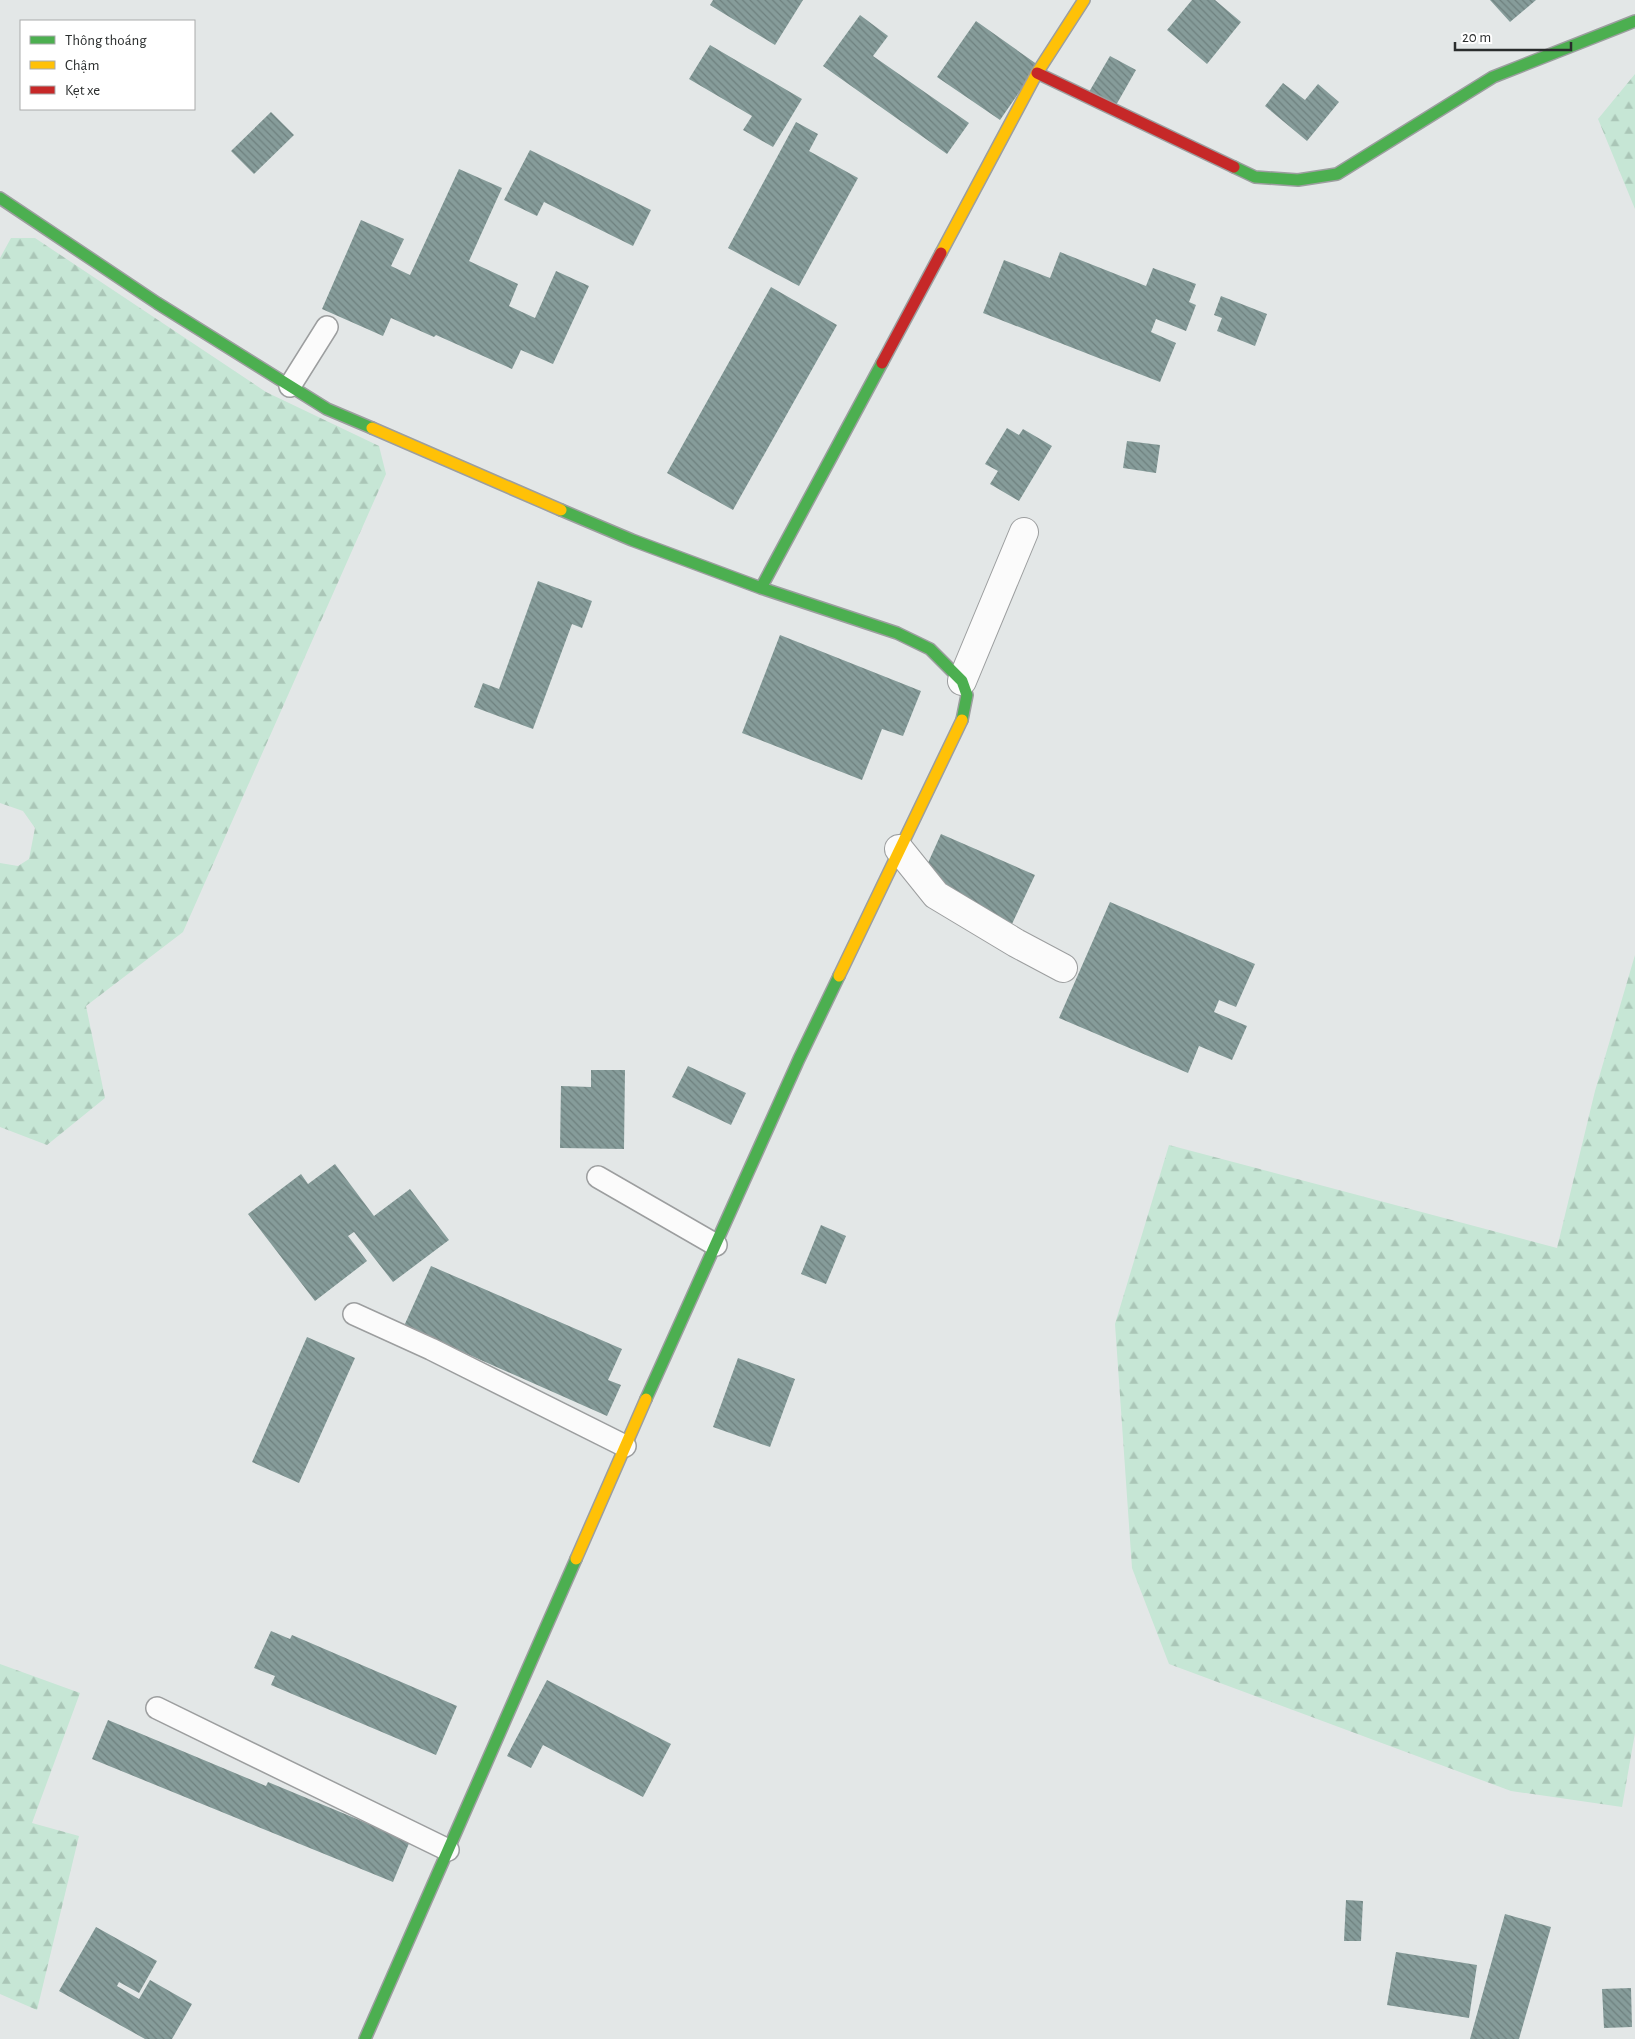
<svg xmlns="http://www.w3.org/2000/svg" width="1635" height="2039" font-family="'Alegreya Sans',sans-serif">
	<defs>
		<pattern id="forest-firs" width="22" height="20" patternUnits="userSpaceOnUse" patternTransform="scale(1.25)"><rect width="22" height="20" fill="#c6e6d5"/><path d="M5 1l3.5 6h-7zM16 11l3.5 6h-7z" fill="#aac6b7"/></pattern>
		<pattern id="building-back-hatch" width="6" height="6" patternUnits="userSpaceOnUse" patternTransform="scale(1.25)"><rect width="6" height="6" fill="#869c9a"/><path d="M-1 5l2 2M0 0l6 6M5-1l2 2" fill="none" stroke="#6e807e"/></pattern>
	</defs>
	<rect width="100%" height="100%" fill="#e3e7e7"/>
	<!-- forest -->
	<path fill="url(#forest-firs)" d="M1635,74v135l-37,-90z
		M11,238h24l231,154 113,54 7,28 -203,458 -97,74 19,92 -58,47 -47,-18v-264l18,3 11,-7 6,-31 -12,-17 -23,-8v-545z
		M1635,955v778l-13,74 -111,-16 -342,-127 -37,-96 -17,-244 54,-179 388,103 38,-157z
		M0,1664l80,29 -48,130 47,13 -42,174 -37,-16z"/>
	<!-- building -->
	<path fill="url(#building-back-hatch)" d="M713,0h90l-28,45 -65,-40z
		M1192,0h23l26,22 -34,42 -40,-34z
		M1490,0h46l-26,22z
		M860,15l28,21 -15,20 96,67 -22,31 -124,-88z
		M976,21l62,44 -38,55 -63,-43z
		M710,45l92,54 -29,48 -30,-17 9,-14 -63,-37z
		M1110,56l26,14 -21,37 -26,-15z
		M1283,83l22,17 13,-16 21,18 -32,39 -42,-35z
		M271,112l23,23 -40,39 -23,-23z
		M796,122l22,12 -9,17 49,27 -59,108 -71,-38z
		M530,150l121,60 -18,36 -89,-44 -7,14 -33,-16z
		M459,169l43,19 -33,73 49,23 -9,22 26,12 21,-47 33,15 -36,78 -32,-14 -9,19 -76,-34 -2,2 -43,-19 -8,18 -61,-27 39,-89 43,19 -13,27 19,9z
		M1060,252l86,34 7,-18 43,16 -7,18 7,3 -10,26 -30,-12 -5,13 25,11 -16,39 -177,-69 21,-53 46,18z
		M771,287l66,38 -104,185 -66,-37z
		M1221,296l46,18 -12,32 -38,-15 5,-13 -8,-3z
		M1007,428l12,7 4,-6 29,17 -33,55 -29,-17 8,-13 -13,-7z
		M1127,441l33,4 -4,28 -33,-5z
		M538,581l54,20 -10,27 -10,-4 -39,105 -59,-22 9,-24 16,6z
		M780,635l141,56 -18,45 -21,-7 -20,51 -120,-47z
		M941,834l94,41 -23,49 -69,-31 3,-9 -23,-10z
		M1110,902l145,62 -19,43 -17,-7 -5,12 33,14 -15,34 -33,-14 -11,27 -129,-55z
		M688,1066l58,27 -15,32 -59,-28z
		M591,1070h34l-1,79 -64,-1 1,-62 30,1z
		M335,1164l39,52 36,-27 39,51 -56,42 -39,-50 -6,4 19,25 -52,40 -67,-87 53,-40 7,10z
		M821,1225l25,11 -20,48 -25,-10z
		M431,1266l191,83 -14,31 13,5 -14,31 -203,-90z
		M307,1337l48,21 -56,125 -47,-21z
		M738,1358l57,21 -25,68 -57,-20z
		M271,1631l19,8 2,-4 165,71 -21,49 -165,-70 4,-9 -21,-8z
		M547,1680l124,64 -28,53 -100,-52 -12,23 -24,-12z
		M108,1720l158,66 2,-4 142,59 -17,41 -301,-123z
		M1346,1900l17,1 -2,40h-17z
		M1505,1914l46,13 -32,112h-49z
		M96,1927l61,34 -18,32 -20,-11 -2,4 22,13 11,-19 42,24 -20,35h-27l-86,-48z
		M1396,1952l81,13 -8,53 -82,-13z
		M1631,1988l1,39 -28,1 -2,-39z"/>
	<g fill="none" stroke-linecap="round" stroke-linejoin="round">
		<defs>
			<path id="lane" d="M290,386l37,-59
				M598,1177l118,68
				M354,1314l77,35 194,97
				M157,1708l291,142"/>
			<path id="street" d="M962,681l62,-149
				M899,849l37,46 80,48 47,25"/>
			<path id="fast" d="M1234,167l21,10 43,3 39,-6 156,-97 142,-56
				M0,198l157,105 170,106 45,19
				M561,510l71,30 129,48 121,-225
				M761,588l136,45 33,16 32,32 5,14 -5,25
				M646,1399l153,-340 40,-83
				M365,2039l211,-480"/>
			<path id="slow" d="M941,253l96,-180 47,-73
				M372,428l189,82
				M839,976l123,-256
				M576,1559l70,-160"/>
			<path id="jam" d="M1037,73l197,94
				M882,363l59,-110"/>
		</defs>
		<!-- lane casing -->
		<use href="#lane" stroke="#9c9e9f" stroke-width="24"/>
		<!-- street casing -->
		<use href="#street" stroke="#9c9e9f" stroke-width="30"/>
		<!-- fast casing -->
		<use href="#fast" stroke="#9c9e9f" stroke-width="14"/>
		<!-- slow casing -->
		<use href="#slow" stroke="#9c9e9f" stroke-width="14"/>
		<!-- jam casing -->
		<use href="#jam" stroke="#9c9e9f" stroke-width="14"/>
		<!-- lane -->
		<use href="#lane" stroke="#fbfbfb" stroke-width="21"/>
		<!-- street -->
		<use href="#street" stroke="#fbfbfb" stroke-width="28"/>
		<!-- fast -->
		<use href="#fast" stroke="#4caf50" stroke-width="11"/>
		<!-- slow -->
		<use href="#slow" stroke="#ffc107" stroke-width="11"/>
		<!-- jam -->
		<use href="#jam" stroke="#c62828" stroke-width="11"/>
	</g>
	<!-- legend -->
	<rect x="20" y="20" width="175" height="90" fill="#ffffff" stroke="#aaabab"/>
	<rect x="30" y="36" width="25" height="8" fill="#4caf50" stroke="#aaabab"/>
	<text x="65" y="45" font-size="15" fill="#2a2d2d">Thông thoáng</text>
	<rect x="30" y="61" width="25" height="8" fill="#ffc107" stroke="#aaabab"/>
	<text x="65" y="70" font-size="15" fill="#2a2d2d">Chậm</text>
	<rect x="30" y="86" width="25" height="8" fill="#c62828" stroke="#aaabab"/>
	<text x="65" y="95" font-size="15" fill="#2a2d2d">Kẹt xe</text>
	<!-- scale -->
	<path d="M1455 42v8h116v-8" fill="none" stroke="#2a2d2d" stroke-width="2.5"/>
	<text x="1462" y="42" font-size="15" fill="#2a2d2d" stroke="#ffffff" stroke-width="4" paint-order="stroke">20 m</text>
</svg>
